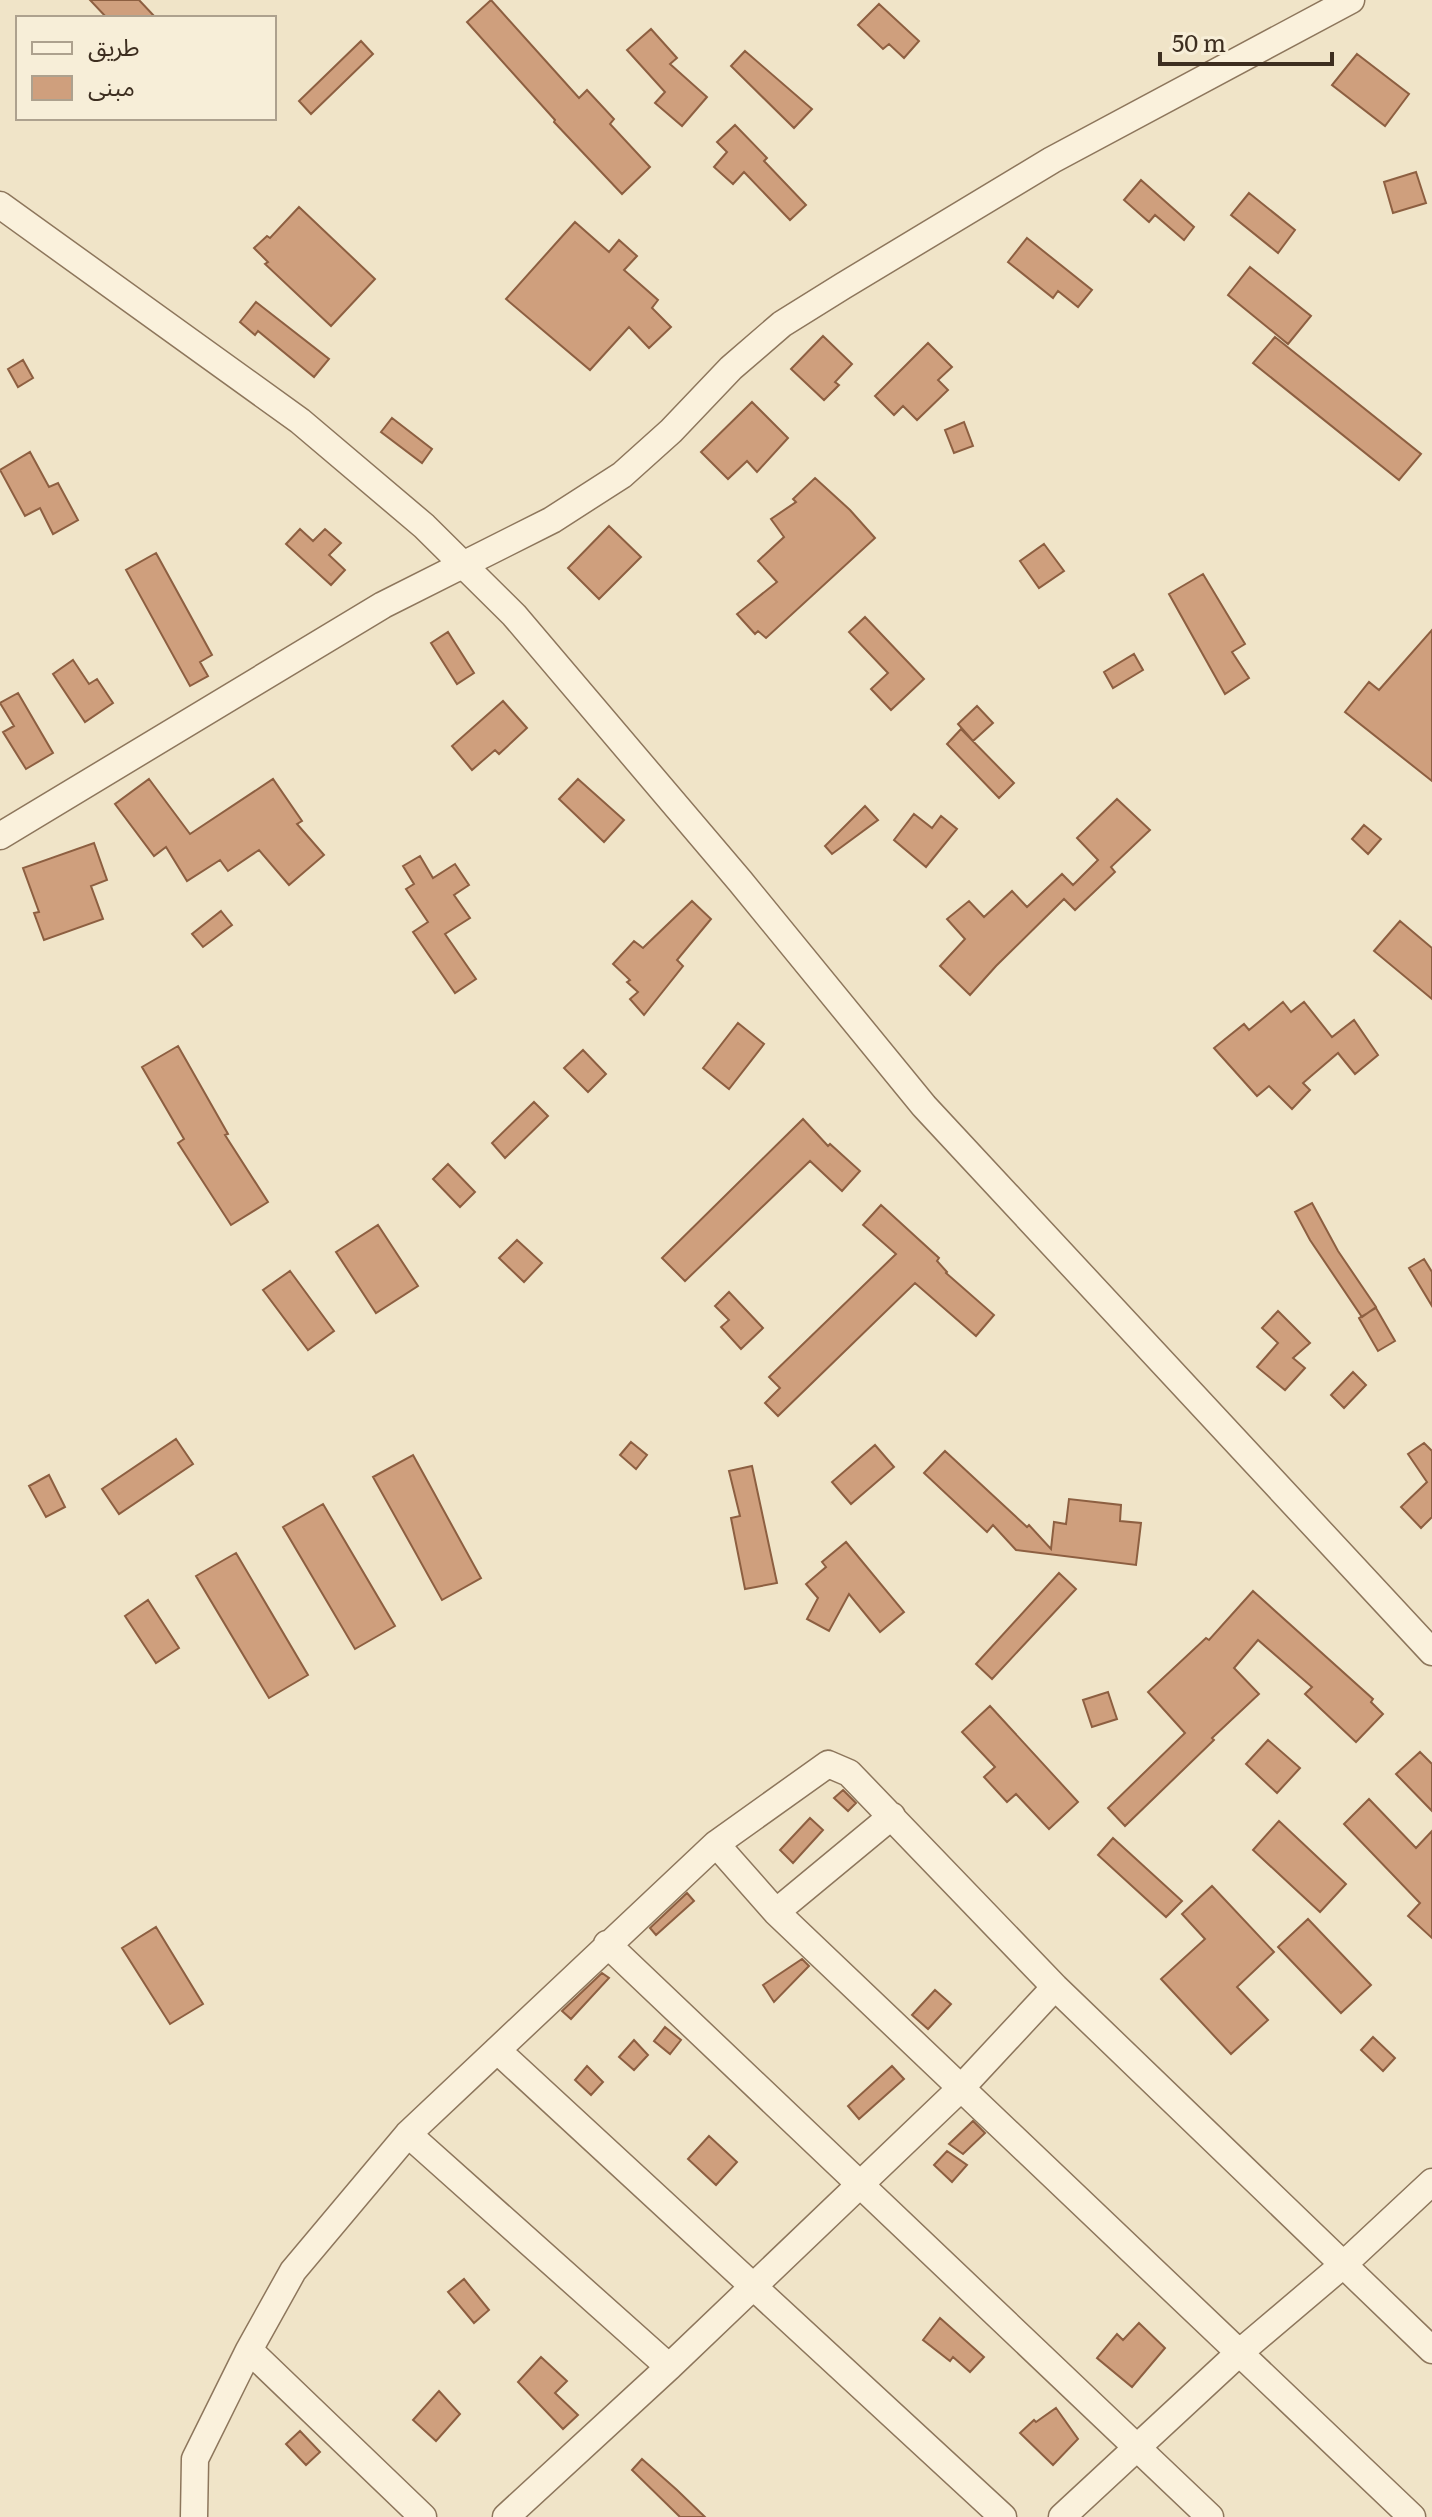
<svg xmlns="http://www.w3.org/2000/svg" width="1432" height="2517" font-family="Literata,'Noto Sans Arabic',serif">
	<rect width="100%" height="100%" fill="#f0e4c8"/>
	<!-- building -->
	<path fill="#cf9f7d" stroke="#8d5f41" stroke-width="2" d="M90,0h49l17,18h-49z
		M491,0l88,98 8,-8 27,29 -4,5 40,43 -28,27 -68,-72 1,-2 -88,-98z
		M879,4l40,37 -15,17 -15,-14 -6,5 -25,-24z
		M651,29l26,29 -7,6 37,33 -25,29 -27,-23 10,-11 -38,-42z
		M361,41l12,13 -62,60 -12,-13z
		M745,51l67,58 -18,19 -63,-62z
		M1357,54l52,40 -24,32 -53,-41z
		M735,125l32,33 -3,3 42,44 -16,15 -46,-48 -11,12 -19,-17 13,-15 -10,-10z
		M1416,172l10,31 -33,10 -9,-31z
		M1141,180l53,47 -10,13 -29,-25 -6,7 -25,-22z
		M1249,193l46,37 -17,23 -47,-38z
		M299,207l76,72 -44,47 -66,-62 3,-2 -14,-14 13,-12 3,2z
		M575,222l34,30 10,-12 18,16 -13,14 34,30 -6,8 19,19 -22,21 -20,-21 -39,43 -84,-71z
		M1027,238l65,52 -14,17 -20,-16 -5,7 -45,-36z
		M1250,267l61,49 -23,28 -60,-49z
		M256,302l73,57 -15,18 -56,-46 -3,4 -15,-13z
		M823,336l29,28 -17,18 4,3 -15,15 -33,-31z
		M1275,337l146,117 -22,26 -146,-117z
		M928,343l24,24 -14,13 10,10 -31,30 -14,-14 -9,9 -19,-19z
		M23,360l10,18 -15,9 -10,-18z
		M752,402l36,36 -31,34 -10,-11 -19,18 -27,-27z
		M392,418l40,31 -10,14 -41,-31z
		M964,422l9,24 -19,7 -9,-23z
		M30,452l19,35 9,-4 20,37 -25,14 -13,-26 -15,8 -25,-46z
		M815,478l35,32 25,28 -109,100 -8,-7 -3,3 -18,-20 40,-32 -19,-21 26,-24 -13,-18 25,-17 -3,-3z
		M609,526l32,31 -42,42 -31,-31z
		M300,529l13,12 12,-12 16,14 -12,12 16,15 -14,15 -45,-41z
		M1044,544l20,27 -25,17 -19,-27z
		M156,553l56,102 -12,7 8,14 -18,10 -64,-116z
		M1203,574l42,70 -13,8 17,26 -24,16 -56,-100z
		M865,617l59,62 -33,31 -20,-21 17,-16 -39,-41z
		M1432,630v151l-87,-69 24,-30 10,8z
		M448,632l26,41 -17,11 -26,-41z
		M1134,654l9,16 -30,18 -9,-16z
		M73,660l16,24 8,-5 16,24 -28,19 -32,-48z
		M18,693l35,60 -27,16 -23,-37 11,-6 -14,-23z
		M503,701l24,27 -28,26 -4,-4 -23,20 -20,-24z
		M977,706l16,17 -20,18 -15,-17z
		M961,729l53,54 -15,15 -52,-54z
		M149,779l41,55 83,-55 29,42 -5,3 27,31 -35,30 -30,-35 -31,21 -8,-11 -33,21 -21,-34 -12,9 -39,-52z
		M578,779l46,41 -20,22 -45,-43z
		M1117,799l33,31 -39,37 4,5 -40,38 -11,-11 -68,67 -26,29 -30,-29 25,-27 -18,-20 22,-18 15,16 28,-26 15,16 35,-33 11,11 25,-25 -21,-22z
		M865,806l13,14 -46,34 -7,-8z
		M914,814l18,14 9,-12 16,13 -31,38 -32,-27z
		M1364,825l17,14 -13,15 -16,-15z
		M94,843l13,37 -16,6 12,33 -59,21 -10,-27 5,-1 -16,-44z
		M420,856l13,22 22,-14 14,21 -15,10 16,23 -25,16 31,45 -21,14 -42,-61 15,-10 -22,-33 8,-5 -11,-18z
		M692,901l19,18 -34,41 6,6 -39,49 -14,-16 8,-7 -11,-10 3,-2 -17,-16 21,-23 9,7 2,-2z
		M221,911l11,14 -29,22 -11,-13z
		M1400,921l32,27v51l-58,-48z
		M1283,1002l8,10 13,-10 28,35 22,-17 24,35 -23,19 -17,-21 -35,30 7,7 -18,19 -23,-23 -12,10 -43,-48 30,-24 5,6z
		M738,1023l26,21 -35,45 -26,-21z
		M178,1046l50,88 -3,1 43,67 -37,23 -53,-82 6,-4 -42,-72z
		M583,1050l23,24 -18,18 -24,-24z
		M534,1102l14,14 -43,42 -13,-15z
		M803,1119l25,27 2,-2 30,27 -18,20 -32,-30 -125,120 -23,-23z
		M448,1164l27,28 -15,15 -27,-28z
		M1312,1203l26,48 38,56 -14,10 -52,-77 -15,-28z
		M881,1205l58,53 -2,3 10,11 -1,1 48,42 -18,21 -61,-53 -137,133 -13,-13 15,-15 -11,-11 127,-123 -33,-29z
		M378,1225l40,61 -42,27 -40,-61z
		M517,1240l25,23 -18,19 -25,-24z
		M1424,1259l8,13v34l-23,-38z
		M290,1271l44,60 -26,19 -45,-60z
		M729,1292l34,36 -22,21 -20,-22 8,-7 -14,-14z
		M1376,1308l19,33 -17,10 -19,-33z
		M1278,1311l32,32 -17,15 12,10 -20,22 -28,-23 21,-24 -16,-15z
		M1353,1372l13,13 -22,23 -13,-13z
		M176,1439l17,25 -74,50 -17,-25z
		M631,1442l16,13 -11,14 -16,-14z
		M1424,1443l8,8v66l-11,11 -20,-21 26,-25 -19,-28z
		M875,1445l19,22 -43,37 -19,-22z
		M945,1451l82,76 2,-2 22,24 3,-27 12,2 3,-25 52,6 -1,16 21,2 -5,42 -120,-15 -23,-25 -6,7 -63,-59z
		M413,1455l68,123 -39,22 -69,-123z
		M752,1466l25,117 -32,6 -14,-71 9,-2 -11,-45z
		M49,1475l16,32 -19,10 -17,-31z
		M323,1504l72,122 -40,23 -72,-122z
		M846,1542l58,70 -24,20 -31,-38 -20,37 -22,-12 11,-21 -12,-14 20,-17 -4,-5z
		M236,1553l72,122 -39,23 -73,-122z
		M1059,1573l17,16 -84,90 -16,-15z
		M1253,1591l120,108 -2,3 12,12 -27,28 -51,-48 7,-7 -54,-47 -24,28 25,26 -47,44 2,2 -89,86 -17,-18 77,-75 -37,-41 58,-54 3,2z
		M148,1600l31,48 -23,15 -31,-47z
		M1108,1692l9,27 -25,8 -9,-27z
		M990,1706l88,96 -29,27 -33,-35 -9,8 -23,-25 11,-10 -33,-35z
		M1268,1740l32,28 -23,25 -31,-29z
		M1420,1752l12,12v47l-36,-37z
		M843,1790l13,13 -8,8 -14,-13z
		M1369,1799l47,49 16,-17v107l-24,-22 12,-13 -76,-79z
		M810,1818l13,12 -30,33 -13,-13z
		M1279,1821l67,63 -26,28 -67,-62z
		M1113,1838l69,63 -16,16 -68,-62z
		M1212,1886l62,66 -37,35 31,33 -37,34 -70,-75 44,-40 -23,-25z
		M687,1893l7,8 -38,34 -6,-7z
		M1308,1919l63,66 -30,28 -63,-66z
		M156,1927l47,77 -33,20 -48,-76z
		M802,1959l7,7 -35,36 -11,-17z
		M602,1973l7,5 -38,41 -9,-8z
		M935,1990l16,14 -23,25 -16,-14z
		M665,2027l16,13 -11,14 -16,-13z
		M1373,2037l22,21 -12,13 -22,-21z
		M634,2040l14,15 -14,15 -15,-13z
		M587,2066l16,16 -12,13 -16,-15z
		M892,2066l12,13 -45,40 -11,-13z
		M973,2121l12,12 -22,21 -14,-10z
		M709,2136l28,26 -21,23 -28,-26z
		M947,2151l20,14 -15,17 -18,-17z
		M464,2279l25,31 -15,13 -26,-31z
		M940,2318l44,39 -14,15 -17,-15 -3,4 -27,-21z
		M1139,2323l26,25 -33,39 -35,-29 20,-24 6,6z
		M541,2357l26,24 -12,12 23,22 -15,14 -45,-47z
		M439,2391l21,23 -24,27 -23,-21z
		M1056,2408l22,31 -25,26 -33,-32 14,-13 2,2z
		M300,2431l20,21 -14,13 -20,-21z
		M642,2459l35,31 28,27h-25l-48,-47z"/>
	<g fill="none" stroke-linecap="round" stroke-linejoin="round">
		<defs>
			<path id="street" d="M0,205l300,216 124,105 90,89 226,266 184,225 508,546
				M0,836l383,-231 169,-85 70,-45 49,-44 60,-63 51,-44 61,-38 209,-126 299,-160
				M716,1844l60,68 636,605
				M776,1912l116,-96
				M607,1944l603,573
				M497,2050l506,467
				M408,2134l261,233
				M249,2350l174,167
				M194,2517l1,-58 54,-109 44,-79 115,-137 308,-290 112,-80 21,9 206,214 377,363
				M506,2517l163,-150 292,-279 94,-101
				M1062,2517l177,-164 105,-89 88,-82"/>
		</defs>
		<!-- street casing -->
		<use href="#street" stroke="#8d765c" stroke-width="29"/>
		<!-- street -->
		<use href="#street" stroke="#faf1dc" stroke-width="26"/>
	</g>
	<!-- legend -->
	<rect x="16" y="16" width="260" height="104" fill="#f7eed8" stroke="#ada18e" stroke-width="2"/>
	<rect x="32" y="42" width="40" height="12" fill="#faf1dc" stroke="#ada18e" stroke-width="2"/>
	<text x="88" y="56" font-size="24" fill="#3d2e20">طريق</text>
	<rect x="32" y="76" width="40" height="24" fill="#cf9f7d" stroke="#ada18e" stroke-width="2"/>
	<text x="88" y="96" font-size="24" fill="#3d2e20">مبنى</text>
	<!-- scale -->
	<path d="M1160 52v12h172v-12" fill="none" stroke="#3d2e20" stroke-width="4"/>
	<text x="1172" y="52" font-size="24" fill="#3d2e20" stroke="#f7eed8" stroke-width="6" paint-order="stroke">50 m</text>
</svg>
